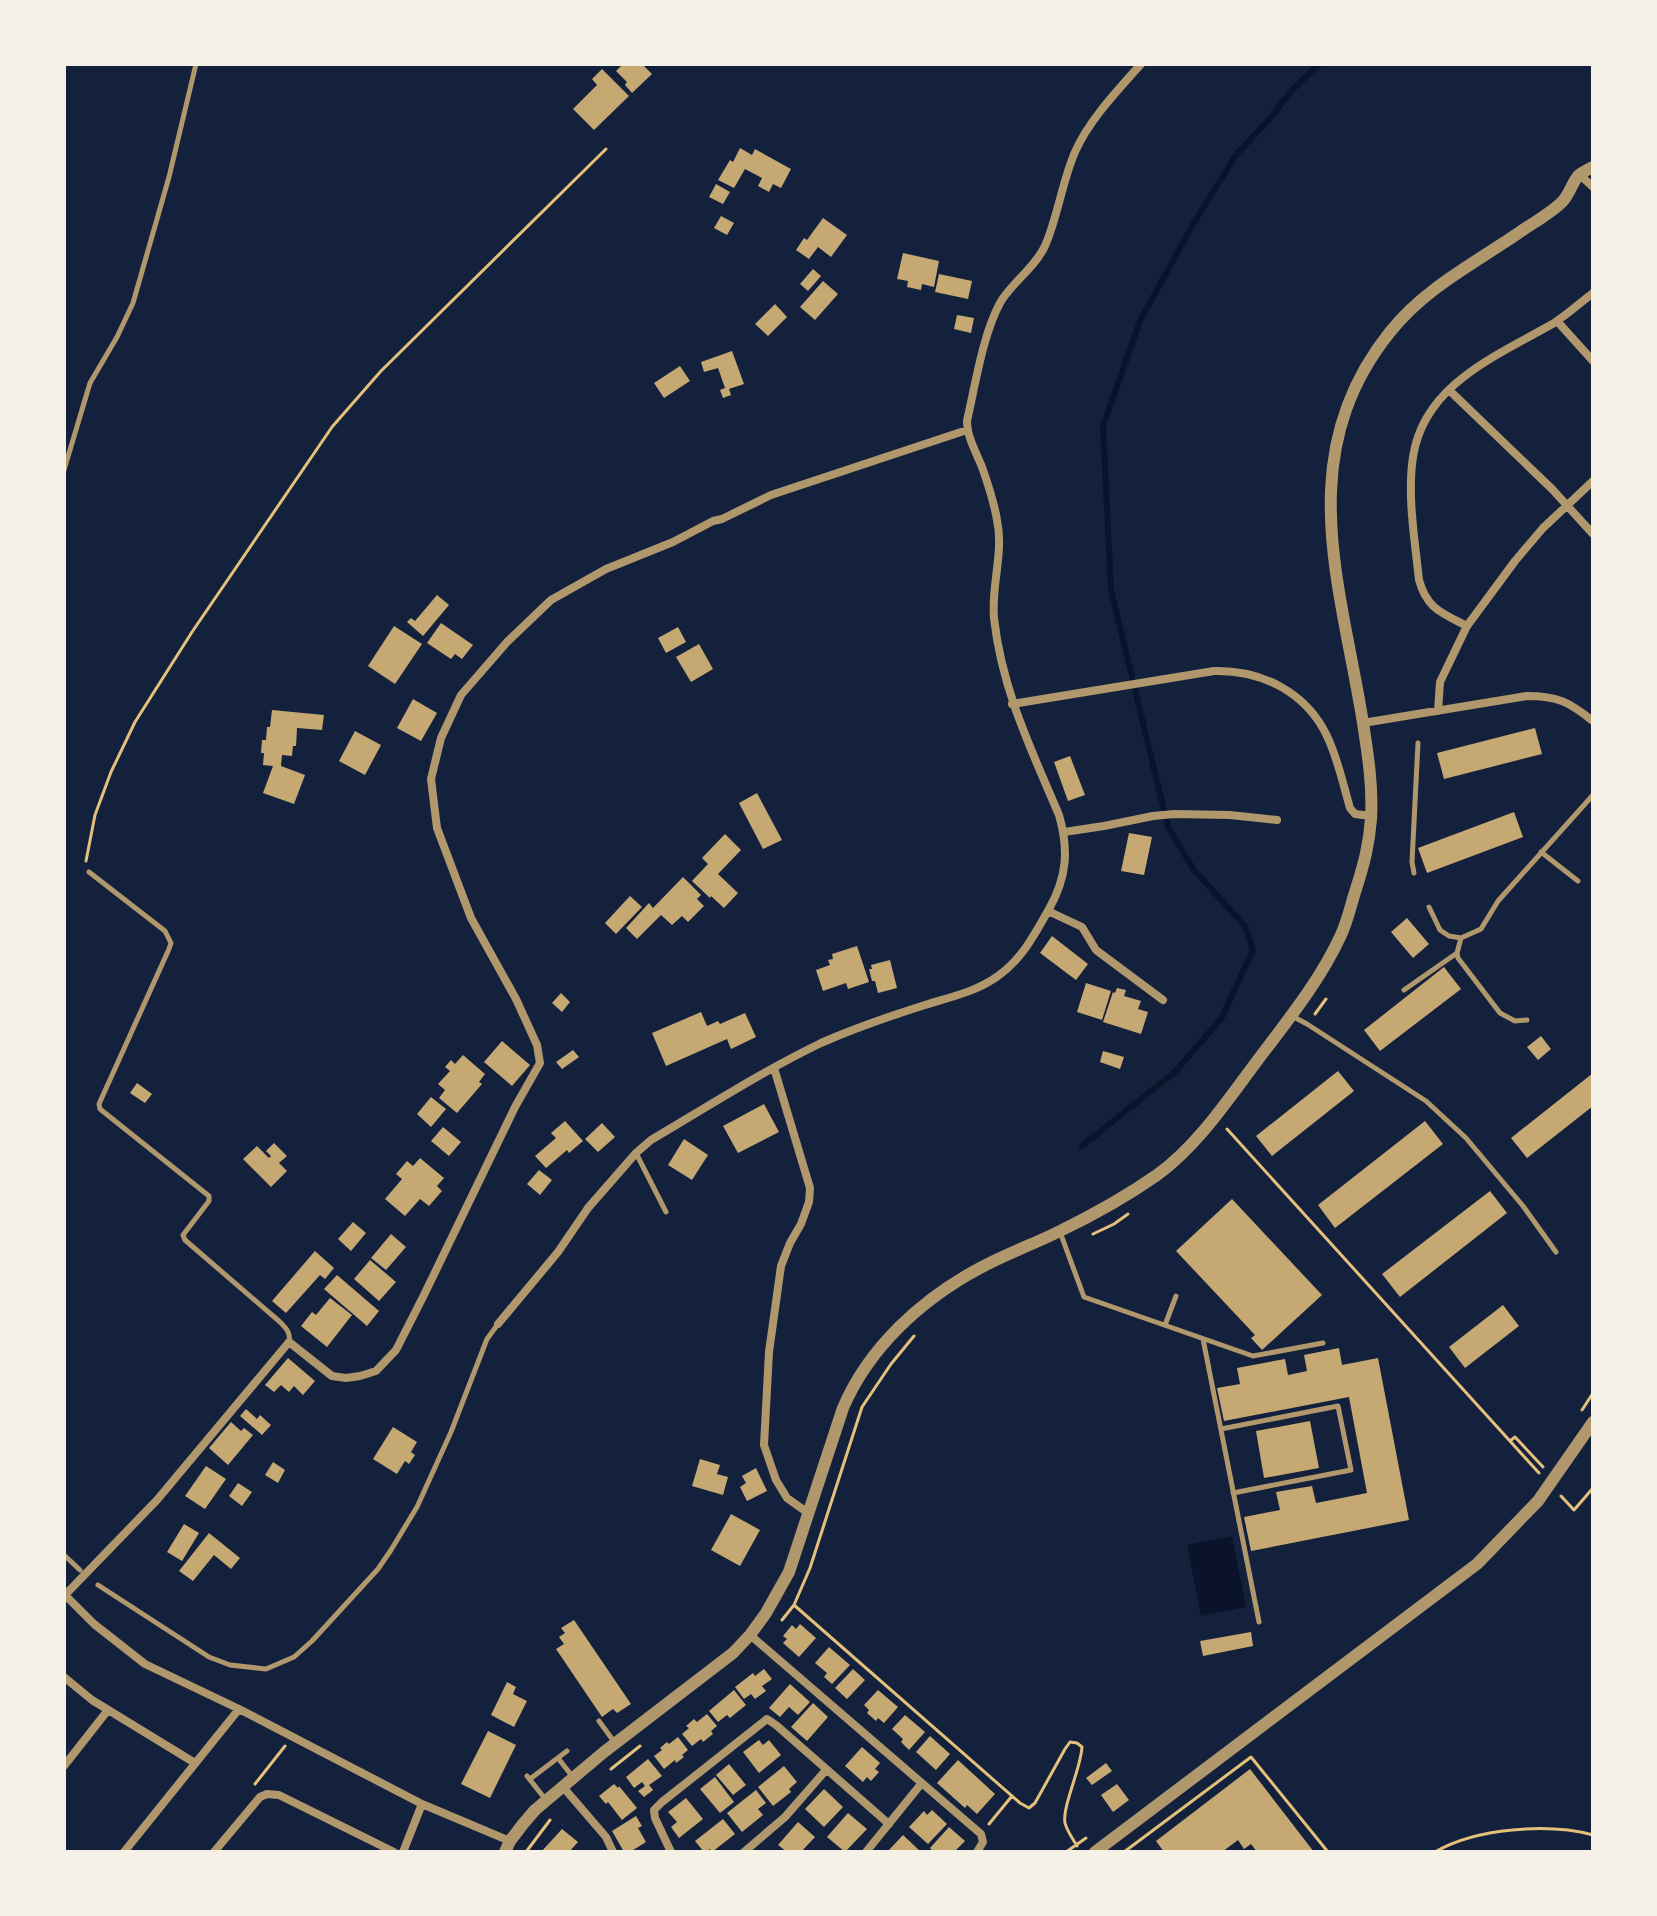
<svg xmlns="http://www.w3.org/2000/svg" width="1657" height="1916" font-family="'Source Serif 4',serif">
	<rect width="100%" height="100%" fill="#14213d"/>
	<!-- water -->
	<path fill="#0b132b" d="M1232,1536l14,71 -45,9 -14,-71z"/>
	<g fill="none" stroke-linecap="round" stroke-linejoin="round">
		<!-- stream -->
		<path stroke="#0b132b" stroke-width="6" d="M1082,1146l93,-74 46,-53 32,-69 -8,-24 -51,-56 -26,-43 -57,-237 -8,-164 37,-105 52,-95 44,-71 29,-31 29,-36 25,-24"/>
	</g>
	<!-- building -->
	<path fill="#c6a872" d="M623,64h19l10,10 -20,19 -7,-8 2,-3 -11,-11z
		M602,69l27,27 -35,34 -21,-21 24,-24 -5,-6z
		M740,148l12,7 3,-6 36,20 -10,19 -8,-4 -4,8 -11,-6 4,-8 -17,-9 -11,19 -16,-8 12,-20 3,2z
		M716,184l14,8 -7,12 -14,-7z
		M721,216l13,7 -7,12 -13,-7z
		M823,218l24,17 -16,22 -13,-10 -9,12 -13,-9 8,-12 3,2z
		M903,253l36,8 -5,26 -12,-3 -1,6 -14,-3 1,-6 -11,-2z
		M813,269l8,7 -13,15 -8,-7z
		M939,274l33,7 -4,18 -33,-7z
		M823,281l15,13 -23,26 -15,-13z
		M775,304l12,13 -19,19 -13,-12z
		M957,315l17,3 -3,15 -17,-4z
		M732,351l12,33 -15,5 2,6 -8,3 -3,-8 5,-2 -7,-20 -14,4 -3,-10z
		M680,366l10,15 -26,17 -10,-15z
		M437,595l12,10 -26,31 -16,-14 4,-4 4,3z
		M441,623l32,22 -11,14 -7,-5 -4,5 -24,-16z
		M394,626l28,18 -27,40 -27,-18z
		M678,627l8,15 -20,11 -8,-15z
		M699,644l14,25 -22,13 -15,-25z
		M413,699l24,14 -16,28 -24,-13z
		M272,710l52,5 -2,15 -25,-2 -1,18h-3l-1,10 -10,-1 -1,11 24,9 -11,29 -31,-11 10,-27 -10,-1 1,-12h-3l1,-13h4l1,-13h3z
		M1535,728l7,26 -98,25 -7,-26z
		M355,731l26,14 -16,30 -26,-14z
		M1070,756l15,39 -17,6 -14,-39z
		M757,793l25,47 -19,9 -24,-46z
		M1514,812l9,25 -96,36 -9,-25z
		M1129,833l23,4 -8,38 -23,-4z
		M725,834l16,16 -23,24 20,19 -14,15 -13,-12 -1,2 -18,-17 16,-17 -6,-6z
		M683,877l18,18 -4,4 7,7 -16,16 -6,-6 -10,9 -11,-10 -24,24 -11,-11 23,-25 4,5z
		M630,896l12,11 -26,27 -11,-11z
		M1407,918l22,26 -16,14 -22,-26z
		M1052,936l36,28 -12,16 -36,-27z
		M857,946l12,36 -21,7 -2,-6 -23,8 -7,-21 14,-5 -2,-5 5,-1 -1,-5z
		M890,960l7,28 -19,5 -3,-12h-3l-3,-12h3l-1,-4z
		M1444,967l17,22 -81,62 -16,-21z
		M1086,983l25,8 -9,29 -25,-8z
		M1117,988l9,2 -2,6 17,5 -3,8 10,3 -7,22 -38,-12 10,-30 2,1z
		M561,993l9,9 -8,10 -10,-9z
		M701,1012l6,14 11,-5 2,3 25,-11 11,24 -25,12 -4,-10 -61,27 -14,-33z
		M1541,1036l10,13 -13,11 -11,-13z
		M502,1041l28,24 -18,21 -28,-24z
		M573,1050l6,7 -17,12 -6,-7z
		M1103,1051l21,6 -4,12 -20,-7z
		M463,1055l22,19 -6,8 3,2 -25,29 -18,-15 6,-8 -7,-6 12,-13 -5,-4 6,-7 4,4z
		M1338,1071l16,20 -82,65 -16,-20z
		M1593,1073v33l-66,52 -16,-20z
		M137,1083l15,11 -7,9 -15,-10z
		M431,1097l15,12 -15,18 -14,-13z
		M764,1104l15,28 -41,21 -15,-27z
		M565,1121l18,20 -14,12 -2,-3 -21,18 -11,-12 21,-18 -5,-5z
		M1425,1121l18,23 -108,84 -17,-23z
		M602,1123l13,14 -17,15 -13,-13z
		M443,1127l18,15 -12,14 -18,-15z
		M684,1139l24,16 -16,25 -24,-15z
		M274,1143l13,13 -8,7 8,8 -16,16 -28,-28 14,-13 12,12 2,-2 -5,-5z
		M420,1158l24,20 -7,8 5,5 -13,15 -9,-7 -15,17 -20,-17 17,-20 -6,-5 11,-13 6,5z
		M539,1170l13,10 -12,15 -13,-11z
		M1490,1191l17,22 -107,84 -18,-23z
		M1232,1199l90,96 -60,55 -11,-12 4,-3 -79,-84z
		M353,1222l13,11 -15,18 -13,-12z
		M391,1234l15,13 -20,23 -15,-12z
		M315,1251l19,17 -9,11 -5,-4 -34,38 -14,-12z
		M370,1260l26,22 -17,19 -25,-22z
		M337,1275l42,36 -12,15 -43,-37z
		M330,1298l22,17 -25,32 -26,-21 11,-14 4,3z
		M1503,1305l16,21 -54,42 -16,-21z
		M1339,1348l3,17 36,-7 31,162 -158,31 -7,-34 36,-7 -4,-18 36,-6 4,17 51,-10 -18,-96 -125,24 -7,-33 23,-4 -3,-16 48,-9 3,16 19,-4 -3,-16z
		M288,1358l27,23 -12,14 -9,-9 -5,6 -8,-7 -7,7 -9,-7z
		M246,1409l11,10 3,-4 11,10 -9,10 -22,-19z
		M1310,1421l9,47 -55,10 -8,-47z
		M231,1422l10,9 3,-3 9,7 -25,30 -19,-17z
		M393,1427l24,15 -6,10 4,3 -6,9 -4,-3 -8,13 -24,-15z
		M700,1459l20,6 -3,9 11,3 -5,18 -31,-9z
		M273,1462l12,8 -7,13 -13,-8z
		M206,1466l20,13 -21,30 -20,-13z
		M756,1468l11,23 -20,10 -7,-14 6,-4 -4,-7z
		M238,1483l14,9 -10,14 -13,-10z
		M731,1514l29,16 -20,36 -29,-16z
		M184,1524l15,9 -17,28 -15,-9z
		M209,1533l31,25 -9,11 -17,-14 -21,26 -14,-10z
		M574,1620l57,84 -14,9 -4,-4 -11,8 -46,-68 8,-5 -5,-7 6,-4 -4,-5z
		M800,1624l16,14 -17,19 -16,-14 4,-4 -4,-3 9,-11 4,4z
		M1251,1632l2,14 -50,10 -3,-15z
		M829,1647l21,18 -18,19 -8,-7 3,-4 -12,-10z
		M764,1669l8,10 -10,7 4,5 -11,8 -4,-5 -7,5 -9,-12 18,-14 2,3z
		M853,1669l12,11 -18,19 -12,-11z
		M507,1682l9,5 -3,7 14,7 -13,26 -23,-12z
		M790,1684l20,18 -12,13 -9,-8 -9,10 -11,-9z
		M734,1690l12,15 -16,13 -3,-3 -9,7 -9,-11z
		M878,1690l20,17 -14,16 -6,-5 -2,3 -9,-8 2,-3 -5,-5z
		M813,1703l15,14 -21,24 -16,-14z
		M707,1714l10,12 -6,5 2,3 -10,8 -2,-3 -9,7 -10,-12 7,-6 -3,-2 8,-7 3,3z
		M905,1715l20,17 -16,18 -8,-8 2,-3 -11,-10z
		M488,1731l28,14 -26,53 -29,-14z
		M930,1736l20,18 -14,16 -20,-18z
		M678,1737l10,13 -6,5 2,2 -8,6 -1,-3 -11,9 -10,-13 8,-6 -2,-2 7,-6 2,2z
		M759,1740l4,5 6,-5 12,15 -22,18 -16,-21z
		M862,1747l18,16 -5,6 4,3 -8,9 -4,-4 -4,5 -18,-16z
		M648,1759l14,17 -13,9 4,5 -9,7 -6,-6 7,-5 -3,-4 -8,6 -8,-11z
		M958,1760l37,34 -18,20 -10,-9 -2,3 -28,-25z
		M1106,1763l6,8 -20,14 -6,-7z
		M729,1764l17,21 -13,10 -17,-20z
		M784,1766l13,16 -8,7 2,3 -18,14 -15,-19z
		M1250,1769l64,83h-57l-6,-8 -7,5 -6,-9 -16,12h-58l-8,-11z
		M715,1777l19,25 -14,11 -20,-24z
		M614,1784l4,4 1,-2 18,22 -15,12 -14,-18 -2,2 -7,-8z
		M1117,1784l12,16 -16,12 -12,-17z
		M824,1789l19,18 -19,20 -19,-18z
		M756,1790l10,13 -8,6 5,6 -21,17 -15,-19z
		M686,1798l17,21 -24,19 -8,-11 6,-5 -9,-10z
		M932,1810l15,14 -19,20 -19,-17 15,-16 3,4z
		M848,1813l19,16 -22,23 -18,-15z
		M636,1816l6,10 -4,2 8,14 -16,10h-6l-12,-21z
		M723,1819l12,15 -23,18 -2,-3 -6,3 -9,-11z
		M798,1822l17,15 -14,15h-14l-9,-7z
		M949,1827l16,14 -11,11h-21l-3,-4z
		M562,1829l16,13 -9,10h-28z
		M903,1835l18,17h-30l-2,-2z"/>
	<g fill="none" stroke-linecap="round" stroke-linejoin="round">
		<!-- path -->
		<path stroke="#e5c07b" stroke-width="3" d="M86,861l9,-46 16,-43 24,-50 57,-90 140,-205 49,-56 225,-222
			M1315,1014l11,-15
			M1227,1129l312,344
			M1093,1234l21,-10 14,-10
			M1582,1410l11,-17
			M1510,1441l5,-4 28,30
			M1561,1496l13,14 19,-22
			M794,1605l226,198 9,5 6,-5 30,-54 5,-7 7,1 5,4c-1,21 -20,60 -17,76 2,8 8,16 12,23
			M782,1620l12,-15 16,-37 52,-161 29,-43 23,-28
			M611,1769l29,-23
			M255,1784l30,-38
			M989,1824l23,-28
			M526,1852l24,-32
			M1066,1852l20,-14
			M1124,1852l127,-95 77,95
			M1435,1852c41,-24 113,-29 158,-17"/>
		<!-- service -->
		<path stroke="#b1986c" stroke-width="5" d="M64,470l26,-87 27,-46 16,-34 36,-126 27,-113
			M1541,852l37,29
			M89,872l76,59 6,12 -2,6 -70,155 1,5 109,87v5l-26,34 2,5 95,82c6,6 11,11 9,20
			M1414,873l-2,-11 6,-119
			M1429,907l11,23 9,6 12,2 20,-9 17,-28 95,-106
			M1461,938l-4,15 1,5 42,55 15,8 12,-1
			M1404,990l53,-37
			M1292,1016l15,8 119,77 40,37 57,68 33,46
			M636,1153l30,59
			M1060,1232l24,65 169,59 70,-13
			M1165,1325l11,-29
			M1203,1339l56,283
			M1221,1429l117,-23 13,64 -118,23
			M64,1555l16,15
			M98,1585l111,72 21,8 36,4 28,-12 18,-16 66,-72 13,-19 26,-43 34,-75 36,-93 11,-15
			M599,1721l16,22
			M558,1758l14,18
			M527,1776l19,24
			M530,1779l37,-28"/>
		<!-- minor -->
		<path stroke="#b1986c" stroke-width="8" d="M1579,174l14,13
			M1557,321l36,40
			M1449,390l103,99 41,45
			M1467,626c-25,-13 -40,-17 -48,-46 -4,-39 -12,-84 -6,-123 11,-73 84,-101 141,-134 14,-9 26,-20 39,-30
			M1012,704l202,-33c48,-1 92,21 113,65 11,23 16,48 23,72l5,6 16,2
			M1438,711l2,-29 27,-56 48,-65 28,-33 50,-47
			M1363,723l164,-27c31,0 42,6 66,25
			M1064,832l40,-6 49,-10 21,-2 56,1 47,5
			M1048,911l34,16 14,23 67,50
			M774,1068l36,120 -1,14 -8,22 -11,19 -9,23 -12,86 -5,93 12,35 11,18 21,15
			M498,1324l60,-72 30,-44 48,-55 15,-13c56,-33 112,-69 170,-97 34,-15 69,-27 104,-38 25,-8 51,-13 73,-29 24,-17 37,-42 51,-67 18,-32 20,-59 10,-94 -28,-66 -57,-125 -65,-197 -3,-33 10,-65 3,-98 -3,-18 -9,-36 -15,-53 -6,-15 -15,-30 -15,-46 8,-35 16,-87 33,-118 12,-21 34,-34 45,-57 13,-30 17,-64 30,-94 14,-32 43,-62 66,-88
			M64,1594l30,30 51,40 94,45 183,95 88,37
			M65,1595l92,-95 132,-158 43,34 14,2 14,-2 16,-5 20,-21 28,-55 91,-188 25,-44 -3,-18 -21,-46 -45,-81 -34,-90 -6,-49 10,-41 20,-43 46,-53 44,-42 55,-31 67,-27 40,-21 9,-2 49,-24 196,-65
			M750,1635l231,199 2,8 -6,10
			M64,1677l28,23 103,63
			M64,1766l44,-56
			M563,1787l43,50 7,15
			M124,1852l115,-143
			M214,1852l46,-55 7,-3 12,1 115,57
			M403,1852l19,-48
			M671,1852l-16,-34 -1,-8 8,-8 105,-83 9,6 113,99
			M744,1852l41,-35 41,-47
			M866,1852l55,-68"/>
		<!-- tertiary -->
		<path stroke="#b1986c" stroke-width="12" d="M505,1852l5,-11 13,-17 12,-14 69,-58 129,-99 17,-18 16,-22 23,-41 54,-164c26,-61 79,-109 137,-140 26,-14 54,-24 80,-37 33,-16 67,-35 97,-56 41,-30 70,-74 100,-114 30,-40 63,-80 84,-126 7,-15 10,-31 15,-46 8,-25 13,-44 15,-70 2,-32 -3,-64 -8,-96 -22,-138 -72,-268 27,-391 34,-43 83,-68 127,-98 14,-10 33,-20 45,-32 8,-8 10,-20 17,-27 1,-1 13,-8 14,-8
			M1095,1852l382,-288 61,-63 55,-79"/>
	</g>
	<!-- border -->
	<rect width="1657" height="1916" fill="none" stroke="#f6f1e7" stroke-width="132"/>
</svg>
